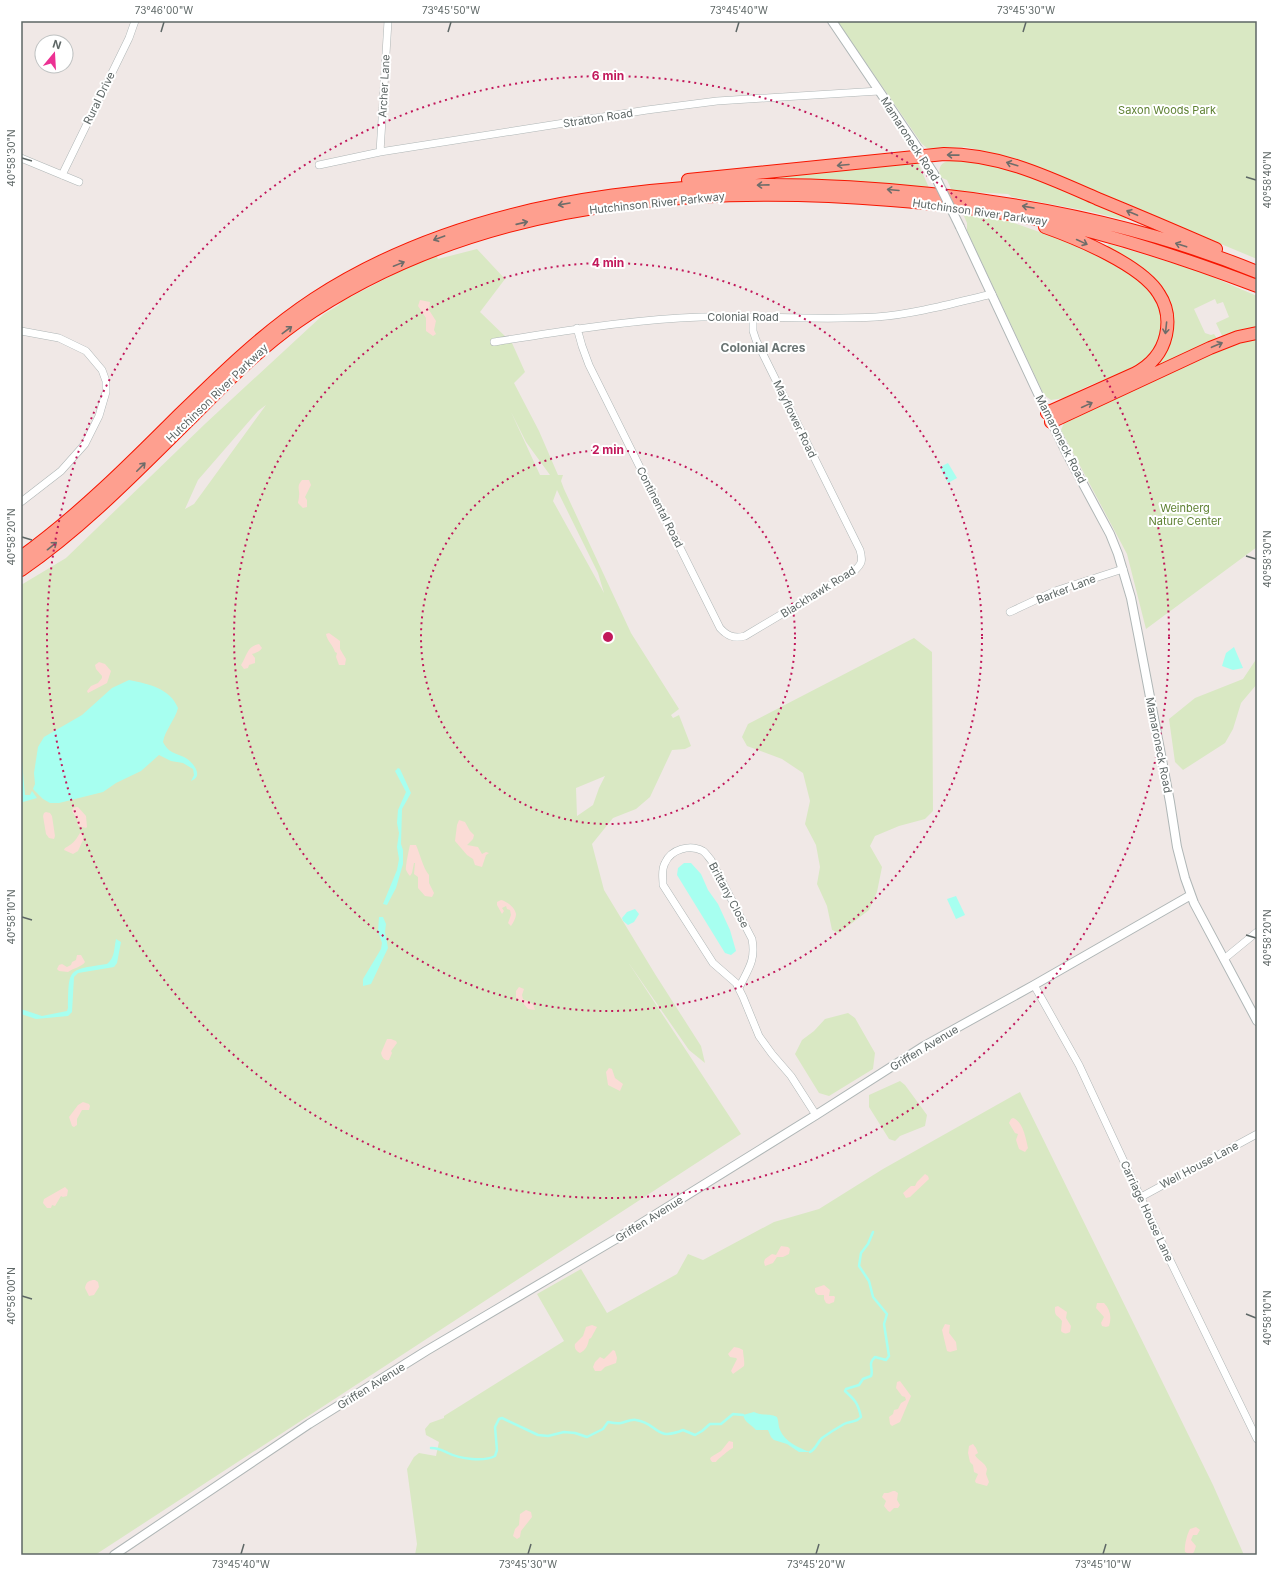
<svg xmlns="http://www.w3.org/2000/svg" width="1278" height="1576" font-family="Inter,sans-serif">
	<rect width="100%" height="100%" fill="#f0e8e6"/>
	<!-- green -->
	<path fill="#d9e8c3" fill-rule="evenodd" d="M837,21h420v238l-240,-100 -51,-12 -32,2 -7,-1 -5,-4z
		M958,160l36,4 46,13 86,40v2l-1,1 -37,-9 -76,-14 -4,-3 -56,-3 -5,-11 -7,-3c-3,-15 5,-16 18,-17z
		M916,162l2,1 12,27 -91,-10 -58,-2 -1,-4z
		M963,214l42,6 69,24 48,24 34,26 8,22 -3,21 -8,16 -18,15 -47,18 -24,12 -13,2 -7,-5 -77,-164v-8z
		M1109,244l87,26 61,26v34l-34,8 -7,-15 13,-6 -6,-15 -6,2 -2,-5 -21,10 11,24 6,2 3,-1 4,6 -62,29 -3,-2 19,-54 -66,-66z
		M477,249l28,30 -25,33 32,31 13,29 -11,11 25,48 19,44h5l-2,6 3,8 67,144 48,76 -8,6 2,3 6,-3 12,31 -6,3 -13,1 -22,47 -14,12 -23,9 -21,26 12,46 51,84 46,72 4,17 -16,-13 -61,-88 113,172 -646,421h-74v-970l45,-27 140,-135 118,-109 15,-9 2,-3 94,-49 3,6zM266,405l-72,99 -9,5 13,-29 60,-69zM511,412l15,30 24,33h-10zM557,490l41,83 6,20 -51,-92zM605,776l-6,12 -6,17 -16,11 -1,-28z
		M1257,338v209l-111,82 -19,-75 -66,-124 3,-7 6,-7 148,-68z
		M914,638l18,14 1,159 -8,8 -26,7 -24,10 -5,10 12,21 -5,25 -8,18 -30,23 -7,-3 -5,-24 -10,-22 3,-17 -4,-22 -11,-21 5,-23 -7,-28 -21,-14 -35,-13 -5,-9 6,-13z
		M1257,658v26l-16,19 -8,26 -8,14 -42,27 -8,-8 -6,-43 26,-21 48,-19z
		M848,1013l7,5 20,35 -2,16 -44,27 -10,-3 -24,-39 7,-14 12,-9 11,-12z
		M900,1081l5,4 22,30 -2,11 -25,10 -5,5 -6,-2 -20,-32v-12z
		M1020,1092l193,393 31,70h-829l2,-11 -10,-75 7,-12 5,-4 17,3 3,-14 -13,-7 -1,-6 5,-6 14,-5v-2l120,-75 -27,-47 44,-25 26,44 70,-39 11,-20 15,6 71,-38 45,-13 64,-40z"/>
	<!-- sand -->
	<path fill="#fbdcd6" d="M420,300l10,2 -1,8 7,11 -2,9 2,4 -3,2 -7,-5v-13l-8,-12z
		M302,480h7l2,5 -6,12 2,3v7l-4,1 -5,-5c0,-2 1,-4 1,-7 1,-7 -3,-9 3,-16z
		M329,633l11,8v8l6,10 -1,6h-6l-3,-8 1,-4 -2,-1c-2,-7 -8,-11 -9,-18z
		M259,644l3,4c-2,4 -7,5 -10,6l3,4v5l-6,2 -1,3 -4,1 -3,-4c6,-9 6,-19 18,-21z
		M99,662l6,2 6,7 -4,12 -19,10 -1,-2 4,-5 7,-3 4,-5v-2l-6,-7 -1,-4z
		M76,807h2l8,9 1,11 -1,1 -8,-2 -1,-7 -5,-8 1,-3z
		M46,812l4,1 2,3 3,20 -1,3 -5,-1 -3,-4 -3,-18 1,-3z
		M459,820l6,2 5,9 4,4 -1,4 -6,6 11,2 4,7 4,-2 3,1 -3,2 -4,12 -7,-2 -2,-6 -6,-4 -12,-14 2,-16z
		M80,833l3,1v6l-5,11 -5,3 -9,-4 1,-2c8,-4 10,-7 15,-15z
		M410,845h6c4,9 7,23 13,30v8l5,10 -2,4 -7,-1 -7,-8v-11l-4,-3 1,-11h-1l-2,10 -2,3c-2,-2 -3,-4 -4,-6 -1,-2 3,-21 4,-25z
		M501,900c5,1 14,7 15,14 0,4 -3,9 -5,12l-3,-3 3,-8 -1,-5 -3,-1 -1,-3 -4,2 2,3 -2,3 -5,-9v-3z
		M77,955h4l4,7c-3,5 -12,6 -17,10l-9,-1 -2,-2 2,-4 3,-1 5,3 4,-2 1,-3 4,-2z
		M519,987l5,2 -2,6 1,4 10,5 2,6 -7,-1 -5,-6 -7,-5v-7z
		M387,1039h4l5,2 1,2 -6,8 1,2 -3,7c-5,1 -7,-3 -8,-7z
		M609,1068l3,1 3,9 8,6 -3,7 -12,-6 -2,-13z
		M83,1102l6,2 1,2 -1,4h-7l-5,9v6l-3,2 -2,-1 -3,-9 9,-12z
		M1013,1118c10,3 13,21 15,30l-3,4 -6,-3 -3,-9 2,-6 -3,-1 -6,-10 2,-4z
		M925,1174l3,2 1,3 -19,18 -4,1 -3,-5 8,-7h4l2,-4z
		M65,1187l3,3 -1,6 -4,1 -2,-1 -6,10 -3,-1 -1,3h-4l-4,-5 1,-4z
		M781,1246l7,1 2,2 -1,5 -6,3h-6l-4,6 -8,3 -1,-4 1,-3 7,-5 4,1z
		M95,1280l3,2 1,5 -5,8 -5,1 -4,-8c1,-6 4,-8 10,-8z
		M824,1285l6,5 -1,6h5l1,1 -1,5 -5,2 -3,-1 -2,-4v-4h-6l-3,-3v-4z
		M1097,1303h7c6,6 8,14 5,23l-3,1 -4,-1 -1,-3 3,-6 -8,-9z
		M1058,1306l9,6 -1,6 5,8 -1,6c-3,2 -7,2 -9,-1l1,-10c-4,-6 -8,-4 -7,-14z
		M945,1324l5,1 -1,8 7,9 1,8 -7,2 -3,-1 -5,-21z
		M592,1325l5,2 -6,11 -2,1c-1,6 -3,11 -9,14 -4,-2 -6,-5 -5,-9l8,-8 3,-9z
		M734,1347l5,1 4,2c0,4 2,13 1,16l-11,8 -2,-3 6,-12 -1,-1 -6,-1 -2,-3z
		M613,1350l2,1 2,7 -1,5 -11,4 -4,4h-6l-2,-4 2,-5 5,-5 4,2z
		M900,1381l11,15 -11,26 -8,4 -2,-2 -1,-7 4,-3 1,-4 4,-1 3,-6 5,-3 -1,-3 -3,-1 -6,-8 1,-6z
		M729,1441l4,1v6c-3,1 -16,12 -17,14h-4l-2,-3 1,-2 10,-6z
		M973,1444l3,4 2,5 -3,2c3,6 9,6 12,14l-1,5 3,8 -2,4 -11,-3 -1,-2 3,-7 -4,-2 -1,-7 -3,-3 -2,-9 1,-7z
		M893,1491h2l3,2 -1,7 3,5 -2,3h-4l-4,4 -2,-1 -4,-5 2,-5 -4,-4 2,-4h4z
		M526,1510l5,2 1,5 -11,14 -1,6 -3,2 -4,-3 2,-7 4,-4 1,-11z
		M1196,1527l4,3 -3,5h-4l-2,5 5,6 -2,6 -3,3 -6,-3c-1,-5 2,-18 5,-23z"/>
	<!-- water -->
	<path fill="#a7fff0" d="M948,463l9,15 -9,5 -8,-16z
		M1234,647l9,21 -10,2 -11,-4 4,-13z
		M129,680c19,4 41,8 49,28 -3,12 -13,22 -15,34 2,4 5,8 9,10 3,2 8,3 12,5 8,4 21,19 7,24l3,-6 -1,-6 -10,-6 -12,-2 -12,-6 -18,16 -25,12 -13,9 -44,11h-9l-7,-4 -10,-10 2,-5 -1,-11 4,-26 6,-10 38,-22 30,-27z
		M21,750l4,45h5l2,-4 5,7 -14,4 -2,-2z
		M398,768l2,1 11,24 -9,16 -1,35 2,6v14l-7,24 -9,17 -4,-1 14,-34 2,-11 -2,-12 2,-14 -2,-10 1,-13 8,-18 -11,-21z
		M684,863h7l10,11 7,16 10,14 12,26 6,21 -5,4 -6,-2 -48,-78 1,-7z
		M956,896l9,19 -9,4 -9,-20z
		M635,909l4,5 -5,8 -6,3 -5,-4 -1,-3 5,-6z
		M379,917h4l3,7 -1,8 3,16 -17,36 -8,2v-7l18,-30 1,-6 -4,-12z
		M116,939l5,3 -4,21 -3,4 -36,6 -4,4 -2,35 -4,4 -32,3 -15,-5v-5l21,7 25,-5 1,-3c1,-40 -1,-38 39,-44 8,-6 7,-16 9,-25z
		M754,1412c7,4 16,1 23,5 2,5 1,9 3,13 5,12 19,18 30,22h-11l-12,-8 -13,-4 -3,-3 -3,-7h-12c-5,-6 -11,-7 -13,-15z"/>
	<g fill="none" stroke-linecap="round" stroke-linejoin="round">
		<!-- stream -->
		<path stroke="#a7fff0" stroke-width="2.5" d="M431,1448c8,0 11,2 17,5 12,6 36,9 47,3l2,-6 -2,-23 4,-8 3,-1 36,17 10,1 16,-4 11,1 12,4 16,-8 5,-7c5,1 9,2 13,1 5,-1 10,-4 15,-3 22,3 19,22 47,10l12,5 7,-4 8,-7h11l12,-10 10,1
			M810,1452c6,-3 7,-9 12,-14 7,-5 15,-10 22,-14 6,-3 12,-1 17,-7 -3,-14 -6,-17 -16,-26l1,-2 13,-4 4,-6 8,-3c3,-7 -4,-12 4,-19l11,3 3,-4 -5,-32 3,-10 -14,-17 -4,-16 -10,-15 2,-13 7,-9 5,-12"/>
		<defs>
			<path id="minor" d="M380,152l8,-131
				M21,158l58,24
				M319,165l61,-13 267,-42 70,-9 162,-10
				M62,175l67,-137 6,-17
				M577,328l5,18 7,19 131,263c7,8 14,11 25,8l109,-65c8,-7 9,-10 6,-21l-104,-210 -3,-9v-14
				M21,331l38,7 27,13 16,19 4,11v11l-7,24 -14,28 -24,27 -40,31
				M494,342c62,-10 123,-20 186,-24 65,-4 131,3 196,-1 39,-3 78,-14 116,-23
				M1010,612l45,-21 68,-22
				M1224,959l33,-27
				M1034,985l45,80 89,191 89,183
				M739,988c9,-19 17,-27 13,-49l-41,-79c-2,-2 -5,-7 -8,-9 -13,-7 -32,-2 -38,12 -4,7 -2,14 -2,22l50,78 23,20 7,14 16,39 13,18 19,22 25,39
				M1141,1197l116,-63"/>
			<path id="tertiary" d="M832,21l81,120 21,33
				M960,227l87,186 21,43 42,78 8,20 13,44 8,41 31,163 7,45 8,31 9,25 63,118
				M114,1555l195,-131 117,-73 195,-115 195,-121 108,-69 110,-61 157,-90"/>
			<path id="motorway" d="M688,180l256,-26c56,0 104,23 154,45 39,16 79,33 118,50
				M1045,227c31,11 97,38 114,67 8,12 10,27 7,41 -4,18 -16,31 -32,39l-87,39
				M1051,422l159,-74 28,-11 19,-4
				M21,557c58,-42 108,-92 158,-142 43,-42 85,-83 135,-116 175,-114 415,-127 617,-105 112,12 222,35 326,78
				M21,570c64,-44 119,-102 174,-156 32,-33 64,-65 102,-92 171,-119 391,-139 594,-122 50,4 100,9 150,20 74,15 145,39 216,66"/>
		</defs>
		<!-- minor casing -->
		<use href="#minor" stroke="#afb6b6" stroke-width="8"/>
		<!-- tertiary casing -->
		<use href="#tertiary" stroke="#afb6b6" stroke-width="10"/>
		<!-- motorway casing -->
		<use href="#motorway" stroke="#f61500" stroke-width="14"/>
		<!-- minor -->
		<use href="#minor" stroke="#fff" stroke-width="7"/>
		<!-- tertiary -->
		<use href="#tertiary" stroke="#fff" stroke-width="8"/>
		<!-- motorway -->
		<use href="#motorway" stroke="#fe9f8f" stroke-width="12"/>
		<defs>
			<path id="tertiary-bridge" d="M934,174l26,53"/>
		</defs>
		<!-- tertiary-bridge casing -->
		<use href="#tertiary-bridge" stroke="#afb6b6" stroke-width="10" stroke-linecap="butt"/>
		<!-- tertiary-bridge -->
		<use href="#tertiary-bridge" stroke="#fff" stroke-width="8"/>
	</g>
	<!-- one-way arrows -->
	<defs><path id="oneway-shaft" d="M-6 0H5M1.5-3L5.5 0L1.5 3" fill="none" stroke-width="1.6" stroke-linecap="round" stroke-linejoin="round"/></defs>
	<g stroke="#6e6d6a">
		<use href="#oneway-shaft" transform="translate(953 155) rotate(-179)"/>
		<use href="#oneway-shaft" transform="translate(1012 164) rotate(-163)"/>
		<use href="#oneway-shaft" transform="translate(843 165) rotate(175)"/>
		<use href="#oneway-shaft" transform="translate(763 185) rotate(179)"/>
		<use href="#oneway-shaft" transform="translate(893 190) rotate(-175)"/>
		<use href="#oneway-shaft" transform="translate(564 204) rotate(170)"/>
		<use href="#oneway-shaft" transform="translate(1028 207) rotate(-170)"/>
		<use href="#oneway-shaft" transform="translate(1132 213) rotate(-157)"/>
		<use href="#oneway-shaft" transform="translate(522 223) rotate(-13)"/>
		<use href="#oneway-shaft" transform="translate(439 238) rotate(160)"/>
		<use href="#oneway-shaft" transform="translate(1082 242) rotate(25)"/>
		<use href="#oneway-shaft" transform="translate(1181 245) rotate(-162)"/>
		<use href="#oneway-shaft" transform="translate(399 264) rotate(-22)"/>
		<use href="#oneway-shaft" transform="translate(1166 328) rotate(96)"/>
		<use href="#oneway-shaft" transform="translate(287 330) rotate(-37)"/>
		<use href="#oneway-shaft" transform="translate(1217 345) rotate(-23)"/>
		<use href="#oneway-shaft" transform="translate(1087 405) rotate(-25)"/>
		<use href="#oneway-shaft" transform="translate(141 467) rotate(-45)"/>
		<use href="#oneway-shaft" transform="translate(52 546) rotate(-39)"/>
	</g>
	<!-- ticks -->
	<path fill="none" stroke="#5e6766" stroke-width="1.5" d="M161,32l3,-10M448,32l3,-10M736,32l3,-10M1023,32l3,-10M22,158l10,3M1246,177l10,3M22,537l10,3M1246,556l10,3M22,917l10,3M1246,935l10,3M22,1296l10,3M1246,1314l10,4M241,1554l3,-10M528,1554l3,-10M816,1554l3,-10M1103,1554l3,-10"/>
	<!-- distance rings -->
	<g fill="none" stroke="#c2185b" stroke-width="2" stroke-dasharray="2 4">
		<circle cx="608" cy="637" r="187"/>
		<circle cx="608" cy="637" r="374"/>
		<circle cx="608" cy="637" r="561"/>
	</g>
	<g text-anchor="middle" stroke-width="4" stroke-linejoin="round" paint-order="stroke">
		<!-- street labels -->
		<g font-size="11" fill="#5e6766" stroke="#fff">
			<text transform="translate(384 86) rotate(-87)" y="4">Archer Lane</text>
			<text transform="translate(99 98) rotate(-64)" y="4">Rural Drive</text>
			<text transform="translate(598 118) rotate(-9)" y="4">Stratton Road</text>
			<text transform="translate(910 139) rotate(57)" y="4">Mamaroneck Road</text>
			<text transform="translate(657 203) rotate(-6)" y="4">Hutchinson River Parkway</text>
			<text transform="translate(980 212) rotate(8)" y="4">Hutchinson River Parkway</text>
			<text x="743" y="321">Colonial Road</text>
			<text transform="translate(217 393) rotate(-44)" y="4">Hutchinson River Parkway</text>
			<text transform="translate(795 419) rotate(64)" y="4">Mayflower Road</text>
			<text transform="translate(1061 439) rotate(63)" y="4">Mamaroneck Road</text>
			<text transform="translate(660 507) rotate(63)" y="4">Continental Road</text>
			<text transform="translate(1066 589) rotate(-21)" y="4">Barker Lane</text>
			<text transform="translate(818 592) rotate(-32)" y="4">Blackhawk Road</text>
			<text transform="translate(1159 745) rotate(79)" y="4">Mamaroneck Road</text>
			<text transform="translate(729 895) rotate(62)" y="4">Brittany Close</text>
			<text transform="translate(924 1048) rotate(-31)" y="4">Griffen Avenue</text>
			<text transform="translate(1199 1165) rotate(-28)" y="4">Well House Lane</text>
			<text transform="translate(1147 1211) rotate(65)" y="4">Carriage House Lane</text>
			<text transform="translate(649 1219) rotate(-32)" y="4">Griffen Avenue</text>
			<text transform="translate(371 1386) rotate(-32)" y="4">Griffen Avenue</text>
		</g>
		<!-- park labels -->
		<g font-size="11" fill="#5e8132" stroke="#fff">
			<text x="1167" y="114">Saxon Woods Park</text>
			<text x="1185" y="512">Weinberg<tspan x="1185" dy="13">Nature Center</tspan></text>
		</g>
		<!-- neighbourhood labels -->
		<g font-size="12" font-weight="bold" fill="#6a7473" stroke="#fff">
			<text x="763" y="352">Colonial Acres</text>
		</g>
	</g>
	<circle cx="608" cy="637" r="6" fill="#c2185b" stroke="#fff" stroke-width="2"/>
	<g font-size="12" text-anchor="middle" font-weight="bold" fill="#c2185b" stroke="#fff" stroke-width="4" stroke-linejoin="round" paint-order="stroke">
		<text x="608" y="80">6 min</text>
		<text x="608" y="267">4 min</text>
		<text x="608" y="454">2 min</text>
	</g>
	<!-- border -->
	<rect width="1278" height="1576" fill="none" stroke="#ffffff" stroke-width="44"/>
	<!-- north arrow -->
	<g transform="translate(54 54) rotate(18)"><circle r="19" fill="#ffffff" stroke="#bfc2c2"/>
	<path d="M0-3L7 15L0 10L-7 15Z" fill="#ec3193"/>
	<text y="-6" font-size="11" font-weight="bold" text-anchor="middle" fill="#5e6766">N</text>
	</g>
	<rect x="22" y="22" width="1234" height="1532" fill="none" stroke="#5e6766" stroke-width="1.5"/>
	<g font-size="10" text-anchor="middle" fill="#5e6766">
		<text x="164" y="14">73°46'00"W</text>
		<text x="451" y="14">73°45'50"W</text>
		<text x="739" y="14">73°45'40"W</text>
		<text x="1026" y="14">73°45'30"W</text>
		<text transform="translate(11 158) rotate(-90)" y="4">40°58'30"N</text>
		<text transform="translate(1267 180) rotate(-90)" y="4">40°58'40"N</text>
		<text transform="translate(11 537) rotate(-90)" y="4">40°58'20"N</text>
		<text transform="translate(1267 559) rotate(-90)" y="4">40°58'30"N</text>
		<text transform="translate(11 917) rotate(-90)" y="4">40°58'10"N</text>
		<text transform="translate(1267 938) rotate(-90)" y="4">40°58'20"N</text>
		<text transform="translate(11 1296) rotate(-90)" y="4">40°58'00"N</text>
		<text transform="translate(1267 1318) rotate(-90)" y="4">40°58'10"N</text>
		<text x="241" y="1568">73°45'40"W</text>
		<text x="528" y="1568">73°45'30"W</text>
		<text x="816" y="1568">73°45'20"W</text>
		<text x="1103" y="1568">73°45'10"W</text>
	</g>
</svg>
